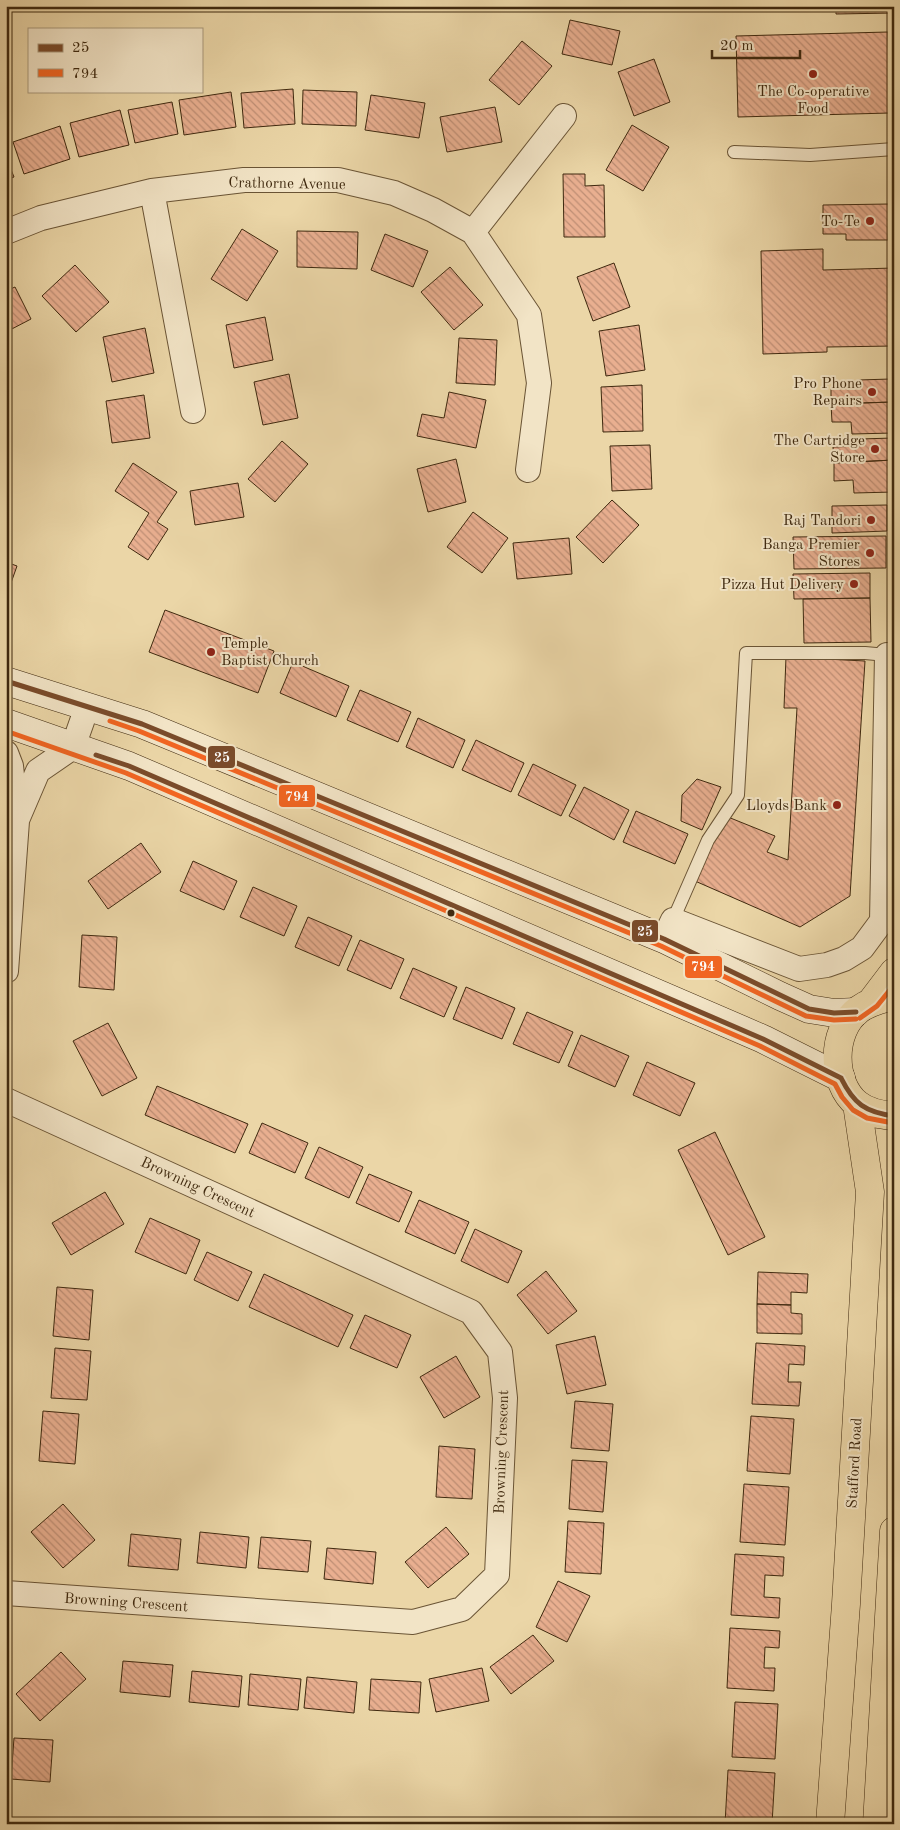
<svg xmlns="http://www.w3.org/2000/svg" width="900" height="1830" font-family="'Old Standard TT',serif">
	<defs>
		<pattern id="building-back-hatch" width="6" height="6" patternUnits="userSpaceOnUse" patternTransform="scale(1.25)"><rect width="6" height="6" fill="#e9af90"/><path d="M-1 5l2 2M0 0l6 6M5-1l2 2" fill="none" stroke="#be8e74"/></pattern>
	</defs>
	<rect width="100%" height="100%" fill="#ebd6a7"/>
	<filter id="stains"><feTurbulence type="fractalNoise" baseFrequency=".004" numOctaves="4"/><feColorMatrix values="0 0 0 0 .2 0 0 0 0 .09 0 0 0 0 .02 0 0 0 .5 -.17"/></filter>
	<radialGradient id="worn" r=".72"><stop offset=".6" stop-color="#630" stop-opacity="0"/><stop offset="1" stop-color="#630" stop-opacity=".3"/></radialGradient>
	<!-- building -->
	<path fill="url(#building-back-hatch)" stroke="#3f290f" d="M836,6h58v7l-58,1z
		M570,20l50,11 -8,34 -50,-11z
		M888,32l2,81 -152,4 -2,-81z
		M522,41l30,25 -33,39 -30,-25z
		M654,59l16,43 -36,14 -16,-44z
		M293,89l2,35 -51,4 -3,-35z
		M303,90l54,2 -1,34 -54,-2z
		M231,92l5,35 -52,8 -5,-35z
		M371,95l54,8 -6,35 -54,-8z
		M172,102l6,32 -43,9 -7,-33z
		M495,107l7,35 -55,10 -7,-35z
		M120,110l9,35 -50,12 -9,-34z
		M632,125l37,22 -26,44 -37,-21z
		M60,126l10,33 -46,15 -11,-32z
		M6,157l8,20 -8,3z
		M563,174h22v12l19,-1 1,52h-41z
		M889,204l-1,36h-42v-6h-23v-29z
		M242,229l36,22 -31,50 -36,-22z
		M297,231l61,1 -1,37 -60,-2z
		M385,234l43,17 -15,36 -42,-17z
		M823,249v21l71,-2v78l-67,1v5l-64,2 -2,-103z
		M614,263l16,44 -37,14 -16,-44z
		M75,265l34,37 -33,30 -34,-36z
		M450,267l33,38 -29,25 -33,-38z
		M15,287l16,32 -25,13v-41z
		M265,317l8,43 -39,8 -8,-43z
		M639,325l6,45 -39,6 -7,-45z
		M145,328l9,45 -42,9 -9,-45z
		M459,338l38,2 -2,45 -39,-2z
		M289,374l9,44 -35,7 -9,-43z
		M891,379l1,23 -61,2v-16l27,-1v-7z
		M642,385l1,46 -40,1 -2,-45z
		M449,392l37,8 -10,48 -59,-12 5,-22 22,4z
		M144,395l6,43 -38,5 -6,-42z
		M892,402l1,31 -41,1 -1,-12h-19l-1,-18z
		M893,438v22l-59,3 -1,-16 27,-1v-7z
		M282,441l26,23 -33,38 -27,-23z
		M650,445l2,44 -40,2 -2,-45z
		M456,459l10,43 -38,10 -11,-43z
		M893,460l1,32 -40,1 -1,-13 -19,1v-18z
		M133,463l44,29 -20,30 11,7 -20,31 -20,-13 21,-34 -34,-22z
		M238,483l6,34 -49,8 -5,-34z
		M612,500l27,25 -36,38 -27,-26z
		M887,505v26l-55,2v-27z
		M473,512l35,26 -26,35 -35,-26z
		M886,536v32l-92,1 -1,-32z
		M569,538l3,36 -55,5 -4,-36z
		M6,562l11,4 -11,31z
		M870,573v25l-76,1 -1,-25z
		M870,598l1,44 -67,1 -1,-44z
		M165,610l109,41 -16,42 -109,-41z
		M786,657l79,4 -15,235 -50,31 -105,-46 28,-66 52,21 -8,16 21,8 9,-152h-13z
		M293,662l56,24 -13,31 -56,-24z
		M360,690l51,22 -13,30 -51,-22z
		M418,718l47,22 -12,28 -47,-21z
		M476,740l48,23 -13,29 -49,-22z
		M533,764l43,21 -15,31 -43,-21z
		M697,779l24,8 -19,43 -21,-9 1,-26z
		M584,787l45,23 -15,30 -45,-24z
		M636,811l52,23 -13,30 -52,-22z
		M141,843l20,29 -53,37 -20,-28z
		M193,861l44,20 -13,29 -44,-19z
		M253,887l44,19 -13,30 -44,-19z
		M308,917l44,19 -13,30 -44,-19z
		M82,935l35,2 -3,53 -35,-3z
		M360,940l44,19 -13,30 -44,-19z
		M413,968l44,19 -13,30 -44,-19z
		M466,987l49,21 -13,31 -49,-20z
		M527,1012l46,20 -14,31 -46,-19z
		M108,1023l29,55 -35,18 -29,-55z
		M581,1035l48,21 -14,31 -47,-21z
		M647,1062l48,21 -15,33 -47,-21z
		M157,1086l91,38 -13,29 -90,-38z
		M262,1123l46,20 -13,30 -46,-20z
		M715,1132l50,105 -37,18 -50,-105z
		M319,1147l44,20 -14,31 -44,-20z
		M369,1174l43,18 -13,30 -43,-19z
		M105,1192l19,32 -53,31 -19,-32z
		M419,1200l50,22 -14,32 -50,-22z
		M150,1218l50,22 -14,34 -51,-22z
		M475,1229l47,22 -14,32 -47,-22z
		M207,1252l45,20 -14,29 -44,-21z
		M546,1271l31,40 -29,23 -31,-39z
		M758,1272l50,2 -1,19 -16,-1v13l-34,-1z
		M264,1274l89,41 -15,32 -89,-40z
		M57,1287l36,3 -4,50 -36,-4z
		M757,1304l34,1v8l11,1v20l-45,-1z
		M365,1315l46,20 -14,33 -47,-20z
		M595,1336l11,49 -39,9 -11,-49z
		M756,1343l49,3 -1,19 -15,-1 -1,18h13l-2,24 -47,-2z
		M55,1348l36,3 -4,49 -36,-2z
		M456,1356l24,41 -36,21 -24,-41z
		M575,1401l38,3 -4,47 -38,-3z
		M43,1411l36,3 -4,50 -36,-3z
		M751,1416l43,3 -4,55 -43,-3z
		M439,1446l36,3 -3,50 -36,-2z
		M572,1460l35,2 -4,50 -34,-3z
		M744,1484l45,3 -4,58 -45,-3z
		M63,1504l32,36 -32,28 -32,-36z
		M568,1521l36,2 -3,51 -36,-2z
		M446,1527l23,27 -41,34 -23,-26z
		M200,1532l49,5 -3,31 -49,-5z
		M131,1534l50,5 -3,31 -50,-4z
		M261,1537l50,4 -3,31 -50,-4z
		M327,1548l49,4 -3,32 -49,-5z
		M735,1554l49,3 -1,19 -18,-1 -1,22 16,1 -1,20 -48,-3z
		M558,1581l32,15 -23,46 -31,-15z
		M730,1628l50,3 -1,17 -14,-1 -1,21h11l-1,23 -47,-3z
		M533,1635l21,26 -43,33 -21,-27z
		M61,1652l25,27 -46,42 -24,-27z
		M123,1661l50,4 -3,32 -50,-5z
		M482,1668l7,33 -53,11 -7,-33z
		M192,1671l50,5 -3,31 -50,-5z
		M250,1674l51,5 -3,31 -50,-5z
		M307,1677l50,5 -3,31 -50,-5z
		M371,1679l50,3 -2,31 -50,-3z
		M735,1702l43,2 -3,55 -43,-2z
		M14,1738l39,2 -3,42 -39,-3z
		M728,1770l47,3 -3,51h-47z"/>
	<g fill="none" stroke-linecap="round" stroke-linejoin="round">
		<defs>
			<path id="lane" d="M734,152l76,3 84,-6
				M673,920l35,-80 30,-45 8,-142h119l22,2"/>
			<path id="street" d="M152,191l41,220
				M6,232l35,-14 111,-27 92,-11h94l56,13 39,17 40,22 56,83 10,68 -11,87
				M473,232l91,-116
				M6,753l5,13 6,55 -11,150
				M17,820l21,-49 35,-24 14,-40
				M664,939l9,-19 126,49 28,-4 17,-6 18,-11 20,-27 5,-266h7
				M6,1100l465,212 29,40 5,46 -8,177 -35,34 -49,13 -407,-29"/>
			<path id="secondary" d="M6,681l136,43 522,215 116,57 29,13 25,4 22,-1
				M6,723l123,43 634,273 78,39"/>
			<path id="highway" d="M894,996c-14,3 -25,6 -36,14 -27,21 -27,73 -1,94 11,9 24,11 37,12
				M872,1001l22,-29
				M830,1824l16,-220 24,-412 -13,-88
				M877,1824l17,-293"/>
		</defs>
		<!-- lane casing -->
		<use href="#lane" stroke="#6a5435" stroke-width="14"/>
		<!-- street casing -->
		<use href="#street" stroke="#6a5435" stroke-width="26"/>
		<!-- secondary casing -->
		<use href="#secondary" stroke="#3f290f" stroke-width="29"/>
		<!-- highway casing -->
		<use href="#highway" stroke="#3f290f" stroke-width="29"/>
		<!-- lane -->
		<use href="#lane" stroke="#f2e4c6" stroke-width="12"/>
		<!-- street -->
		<use href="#street" stroke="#f2e4c6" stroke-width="24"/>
		<!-- secondary -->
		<use href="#secondary" stroke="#f2e4c6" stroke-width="28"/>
		<!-- highway -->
		<use href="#highway" stroke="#ebd6a7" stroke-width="28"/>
		<defs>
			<path id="bus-1" d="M6,681l136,43 522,215 145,70 25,4 22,-1
				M96,755l33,11 634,273 78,39
				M841,1078c13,26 24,34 53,38"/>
			<path id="bus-2" d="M110,721l29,10 522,215 145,70 28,4 22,-1
				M6,731l120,42 634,273 75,38 7,13 11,13 14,8 26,5
				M860,1018l17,-12 17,-21"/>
		</defs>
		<!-- bus-1 casing -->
		<use href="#bus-1" stroke="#f2e4c6" stroke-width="9"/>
		<!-- bus-2 casing -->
		<use href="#bus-2" stroke="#f2e4c6" stroke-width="9"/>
		<!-- bus-1 -->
		<use href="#bus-1" stroke="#7a4b2a" stroke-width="5"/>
		<!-- bus-2 -->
		<use href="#bus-2" stroke="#f26522" stroke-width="5"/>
	</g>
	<!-- markers -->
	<g fill="#8f2418" stroke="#f2e4c6" stroke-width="2">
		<circle cx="813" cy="74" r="5"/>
		<circle cx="870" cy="221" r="5"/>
		<circle cx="872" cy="392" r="5"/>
		<circle cx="875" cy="449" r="5"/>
		<circle cx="871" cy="520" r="5"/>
		<circle cx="870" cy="553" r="5"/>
		<circle cx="854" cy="584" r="5"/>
		<circle cx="211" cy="652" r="5"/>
		<circle cx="837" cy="805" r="5"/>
	</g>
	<circle fill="#3f290f" stroke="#f2e4c6" stroke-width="2" cx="451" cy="913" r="4.5"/>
	<g text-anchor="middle" stroke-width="4" stroke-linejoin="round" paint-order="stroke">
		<!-- poi labels -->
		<g font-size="15" fill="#3f290f" stroke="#f2e4c6" text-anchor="end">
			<text x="813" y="96" text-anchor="middle">The Co-operative<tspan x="813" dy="17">Food</tspan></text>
			<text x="860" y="226">To-Te</text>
			<text x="862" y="388">Pro Phone<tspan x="862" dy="17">Repairs</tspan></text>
			<text x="865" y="445">The Cartridge<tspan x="865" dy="17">Store</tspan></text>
			<text x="861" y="525">Raj Tandori</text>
			<text x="860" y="549">Banga Premier<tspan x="860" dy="17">Stores</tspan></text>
			<text x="844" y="589">Pizza Hut Delivery</text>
			<text x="221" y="648" text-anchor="start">Temple<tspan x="221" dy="17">Baptist Church</tspan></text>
			<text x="827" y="810">Lloyds Bank</text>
		</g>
		<!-- street labels -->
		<g font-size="15" fill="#3f290f" stroke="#f2e4c6">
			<text transform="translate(287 183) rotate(1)" y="5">Crathorne Avenue</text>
			<text transform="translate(198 1187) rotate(25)" y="5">Browning Crescent</text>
			<text transform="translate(501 1452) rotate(-88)" y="5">Browning Crescent</text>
			<text transform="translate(854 1463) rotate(-87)" y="5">Stafford Road</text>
			<text transform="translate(126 1602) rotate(4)" y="5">Browning Crescent</text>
		</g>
	</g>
	<g stroke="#f2e4c6" stroke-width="2">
		<rect x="207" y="745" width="29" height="24" rx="5" fill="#7a4b2a"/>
		<rect x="278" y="784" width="38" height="24" rx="5" fill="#f26522"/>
		<rect x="631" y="919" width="28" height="24" rx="5" fill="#7a4b2a"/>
		<rect x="684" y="955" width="39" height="24" rx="5" fill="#f26522"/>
	</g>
	<g font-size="14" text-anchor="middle" font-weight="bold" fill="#fff">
		<text x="222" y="762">25</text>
		<text x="297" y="801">794</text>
		<text x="645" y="936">25</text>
		<text x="703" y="971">794</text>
	</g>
	<!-- margin -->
	<rect width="900" height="1830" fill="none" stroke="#ebd6a7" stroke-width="25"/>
	<rect x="8" y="8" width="885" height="1815" fill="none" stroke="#3f290f" stroke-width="2.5"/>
	<rect x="12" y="12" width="875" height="1805" fill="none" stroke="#3f290f"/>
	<!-- legend -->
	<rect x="28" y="28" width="175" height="65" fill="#f2e4c6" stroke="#aa997d"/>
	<rect x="38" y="44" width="25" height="8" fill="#7a4b2a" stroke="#aa997d"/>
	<text x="72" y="52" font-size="15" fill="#3f290f">25</text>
	<rect x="38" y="69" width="25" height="8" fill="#f26522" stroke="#aa997d"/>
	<text x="72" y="78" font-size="15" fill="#3f290f">794</text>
	<!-- scale -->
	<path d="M712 50v8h88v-8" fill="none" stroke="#3f290f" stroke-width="2.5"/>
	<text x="720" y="50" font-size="15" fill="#3f290f" stroke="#f2e4c6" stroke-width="4" paint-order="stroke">20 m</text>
	<rect width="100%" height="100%" filter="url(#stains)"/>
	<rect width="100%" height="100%" fill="url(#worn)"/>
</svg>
